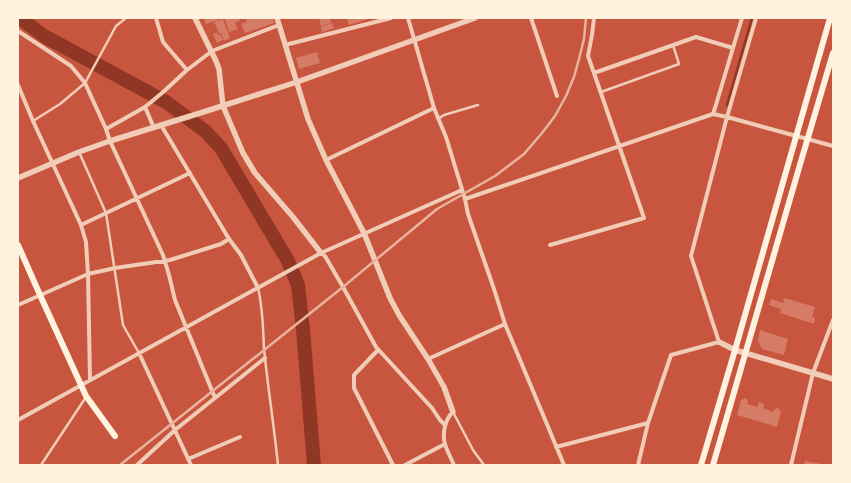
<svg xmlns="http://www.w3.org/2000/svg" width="851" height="483" font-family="Helvetica,sans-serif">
	<rect width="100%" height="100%" fill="#c8553d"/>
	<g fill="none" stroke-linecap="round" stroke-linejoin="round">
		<!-- stream -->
		<path stroke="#8f3625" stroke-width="2.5" d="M727,105l25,-87"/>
		<!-- river -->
		<path stroke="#8f3625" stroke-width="14" d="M20,18l24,18 122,66 39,29 16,17 67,113 10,24 5,44 11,136"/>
	</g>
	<!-- building -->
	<path fill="#d67c66" d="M204,18h13l1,2 -12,4z
		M227,18h12l1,3 -5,2 3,6 -9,3 -4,-13z
		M245,18h28l1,5 -29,10 -4,-9 6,-2z
		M319,18h11l1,5 -10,3z
		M347,18h24l-22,7z
		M223,19l7,19 -6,3 -3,-8h-2l-5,-11z
		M332,23l2,5 -12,4 -1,-5z
		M217,32l1,3 2,-1 3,6 -6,3 -4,-9z
		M317,52l3,11 -21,6 -3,-11z
		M784,298l31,9 -3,10 3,1 -1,6 -34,-11 1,-4 -12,-4 2,-6 12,4z
		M760,330l28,9 -4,16 -22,-6 -4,-8z
		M746,398l2,3 -1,3 10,3 2,-5 5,2 -1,4 10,4 2,-3 3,-1 3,4 -4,15 -40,-12 4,-15z
		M805,461l16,3v1h-17z"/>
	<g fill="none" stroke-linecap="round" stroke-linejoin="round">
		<!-- service -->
		<path stroke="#f1ccb7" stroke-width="2.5" d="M601,92l78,-28 -6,-19
			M438,119l6,-4 34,-10
			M33,121l27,-17 25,-21 31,-57 10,-8
			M79,152l27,61 17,112 16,28
			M258,288c5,20 5,41 6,61 4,39 10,77 14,116
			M453,412l20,38 11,15
			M41,465l45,-68"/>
		<!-- minor -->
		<path stroke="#f1ccb7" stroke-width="4" d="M156,18l7,24 24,28
			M408,18l26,90 12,29 19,62 3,15 26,75 11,35 59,141
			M531,18l26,78
			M594,18l-2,17 -4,21 6,17
			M18,31l53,35 14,17 21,46
			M285,45l106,-27
			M18,85l15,36 48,104 5,17 2,32 2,106
			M145,107l9,21
			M713,114l2,-6 27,-90
			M161,125l68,114 12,16 17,33
			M326,160l108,-52
			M465,199l248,-85 14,3 106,29
			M81,225l109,-52
			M550,245l94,-27 -50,-145 102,-36 37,11
			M321,253l4,3 18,31 33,60 56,61 8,12 5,5
			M18,305l70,-31 27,-6 55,-8 51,-16 8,-5
			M378,350l-24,25v13l39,77
			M139,353l52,112
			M428,359l77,-35
			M215,398l-40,-98 -6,-25 -6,-20 -53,-114 -4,-12 39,-22 17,-14 25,-23 25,-19 67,-26
			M453,412c-8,7 -11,22 -8,32 2,7 6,14 9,21
			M18,420l303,-167 141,-63
			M556,447l92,-24
			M188,459l52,-22
			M137,465l38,-35 90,-72
			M405,465l40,-21
			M638,465l10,-42 23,-68 48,-13 -28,-86 36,-139 29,-99
			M791,465l22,-92 20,-53"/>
		<!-- tertiary -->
		<path stroke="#f1ccb7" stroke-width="5.5" d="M195,18l21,43 3,8 4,37 20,47 12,20 38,44 28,36
			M277,18l31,101 18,41 38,73 26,65 9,17 29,44 16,28 9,25
			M18,178l61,-26 31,-11 87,-27 100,-32 178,-64
			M719,342l16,8 98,29"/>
		<!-- secondary -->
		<path stroke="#fff3e0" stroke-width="6" d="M18,245l22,50 46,101 29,40
			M701,465l34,-115 95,-332
			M713,465l86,-297 34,-115"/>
		<!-- rail -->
		<path stroke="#e9b49f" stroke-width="2.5" d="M120,465l223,-178 94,-78 58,-33 29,-22 18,-21 13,-17 11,-20 8,-19 5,-18 5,-20 2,-21"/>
	</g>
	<!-- border -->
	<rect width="851" height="483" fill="none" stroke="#fff3e0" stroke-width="38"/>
</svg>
